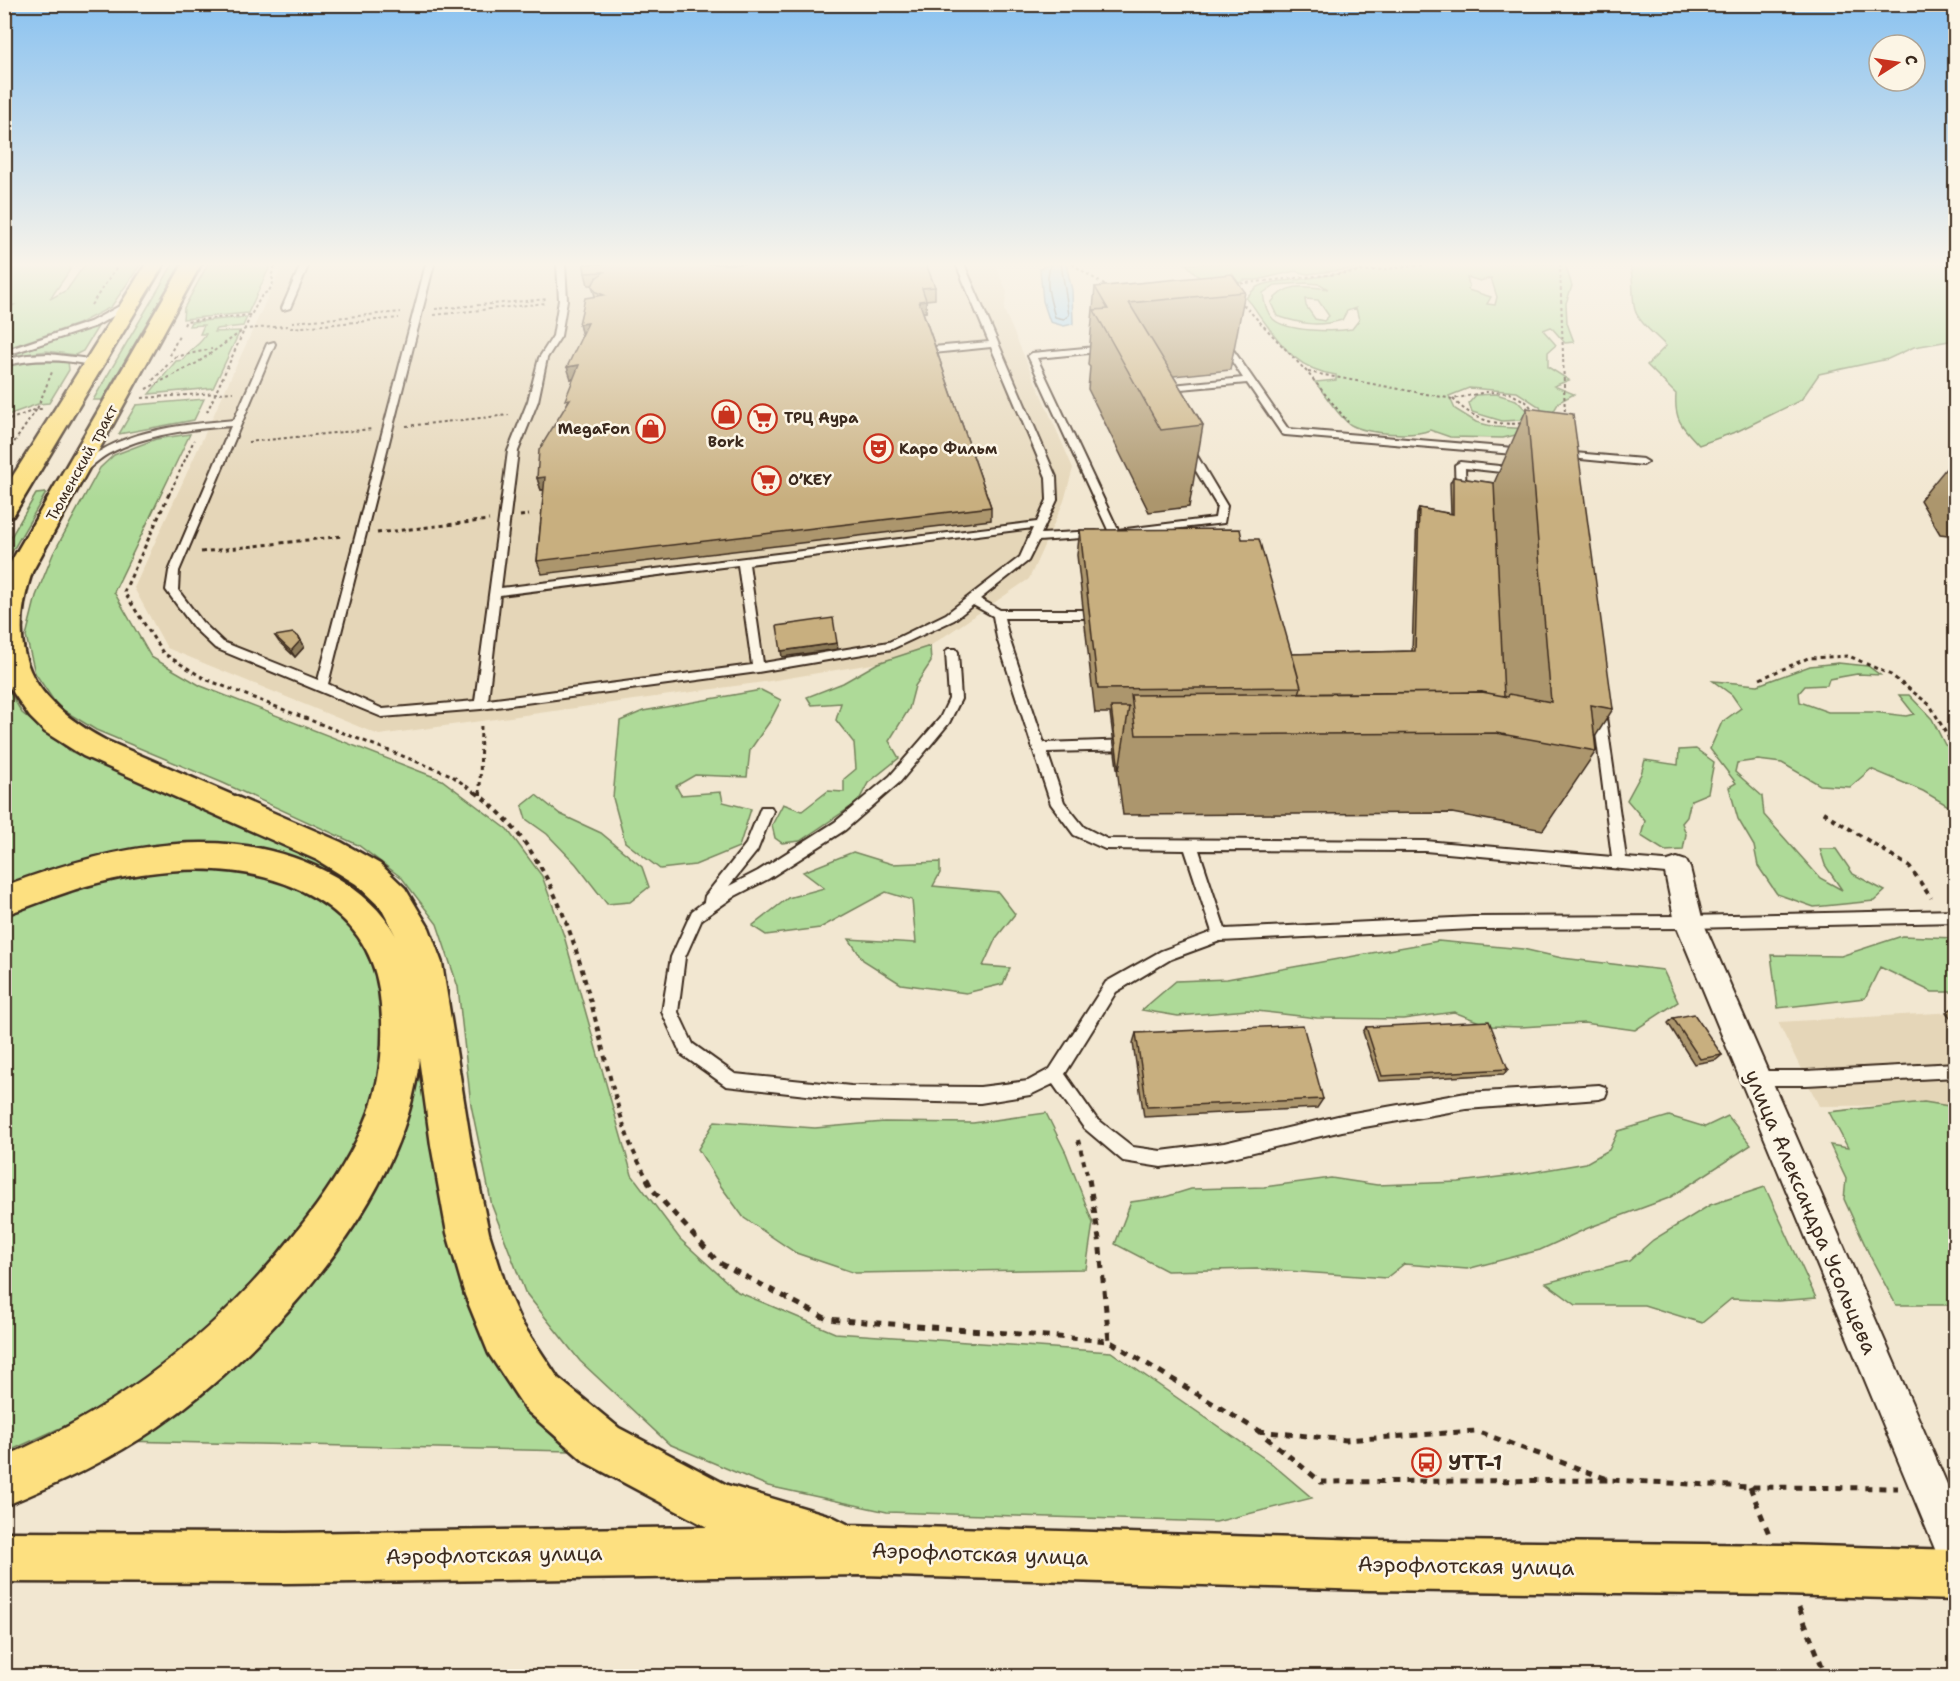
<svg xmlns="http://www.w3.org/2000/svg" width="1960" height="1681" font-family="'Shantell Sans',sans-serif">
	<rect width="100%" height="100%" fill="#f2e7d1"/>
	<filter id="ink" filterUnits="userSpaceOnUse"><feTurbulence type="fractalNoise" baseFrequency=".0167" numOctaves="2"/><feDisplacementMap in="SourceGraphic" scale="12" xChannelSelector="R" yChannelSelector="G"/><feConvolveMatrix kernelMatrix="1 2 1 2 8 2 1 2 1" color-interpolation-filters="sRGB"/></filter>
	<g filter="url(#ink)">
		<!-- built -->
		<path fill="#e5d6b8" d="M283,264h712l12,28 -3,18 69,158 -9,33 -35,78 -99,67 -52,17 -114,19 -385,53 -212,-87 -33,-60z
			M1955,1012v93l-136,1 -41,-84z"/>
		<!-- green -->
		<path fill="#aeda98" stroke="#74825b" stroke-width="1.5" fill-rule="evenodd" d="M5,264h66l-1,6 -20,29 17,-9 18,-26h56l-30,43 -33,17 -73,25v-39l9,-5h-9z
			M173,264h8l-79,136h-9z
			M208,264h63l-23,49 -65,6 1,-11z
			M1186,264h379l7,22 -6,17 1,20 7,19 -9,1 -14,-16 -8,3 13,15 -8,7v15l21,13 -15,6 20,8 -15,8 -7,12 19,12 -17,4 17,7 -14,2 -10,6 -23,-12 -21,5 -53,-1 -20,-7c-17,7 -62,4 -79,-5 -11,-6 -27,-32 -36,-43l21,-2v-5c-37,-5 -52,-26 -73,-55 -7,-8 -9,-15 -17,-22 4,-4 8,-10 13,-12 12,-5 25,-5 37,-6 21,-3 43,-6 65,-10v-2l-54,6 -12,-3 -38,9h-13l-10,6 7,4v7l-11,6 -12,-1 -3,-6 -8,-4 1,-6zM1467,277l13,4 11,-3 6,19 -2,8 -8,-1 4,-7 -23,-7 1,-5zM1306,283l14,1 8,5c-22,-3 -43,-7 -57,14l6,13c25,8 40,11 65,4l5,-9 9,-3 3,12 -7,9c-18,3 -65,3 -79,-10 -7,-7 -9,-17 -10,-26l12,-8zM1305,299l13,1 11,16 -5,5 -9,-2 -9,-13zM1469,388l48,4 23,15 5,13 -13,9 -37,-2 -19,-5 -21,-13 -6,-13z
			M1629,264h326v76l-41,7 -26,12 -69,15 -18,26 -63,31 -39,14c-17,-18 -25,-25 -23,-51l-29,-29 19,-19c-9,-10 -27,-23 -31,-36 -4,-15 0,-32 -6,-46z
			M247,317l-4,9 -27,3 -2,3 26,-1 -27,57 -64,6 27,-33 7,-1c6,-11 18,-15 23,-26h-6l4,-9 -15,1 2,-4z
			M99,325l-16,26 -8,4 -28,-4 -42,6z
			M47,360l21,1 1,9 -20,33 -11,1 -33,12 -1,-50z
			M1496,394l20,6 11,11 -6,9 -19,1 -30,-9 -3,-9 7,-8z
			M204,399l-10,21 -75,14 17,-29z
			M190,434l-76,158 37,65 50,29 241,94 65,49 35,47 22,60 68,239 48,64 58,53 97,41 276,19 160,111 41,35 -96,24 -329,-10 -119,-26 -99,-42 -89,-83 -55,-69 -33,-86 -21,-101 -13,-118 -21,-63 -35,-46 -44,-33 -135,-62 -127,-53 -38,-23 -23,-34 -9,-37 10,-40 17,-42 47,-86 14,-13 42,-16z
			M46,493l-41,71v-17l31,-53z
			M930,646l1,16 -16,24 -6,23 -20,32 10,17 -31,25 -10,19 -58,39 -18,2 -7,-5 -3,-13 11,-21 19,7 26,-20 16,1v-13l12,-10 -2,-26 -18,-23 5,-17 -29,2 -5,-8 36,-14 35,-20z
			M1838,663l30,3 12,9 -23,-1 -28,5 -2,6 -22,1 -6,7 1,9 28,10h45l33,4 8,-2 -15,-19h10l23,24 13,26 10,4v61l-32,-19 -52,-22 -21,18 -30,-2 -38,-22 -24,-3 -21,3 -2,9 27,24 2,19 56,63 22,12 -17,-25 -5,-16h16l17,25 32,17 -11,10 -60,6 -37,-13 -19,-28 -4,-20 -16,-27 -9,-32 7,-4 -26,-34 12,-27 19,-14 -9,-13 -19,-14 45,4 52,-19z
			M4,682l18,31 48,38 263,117 32,24 -41,-23 -53,-17 -38,-8h-39l-189,50z
			M761,690l20,10 -11,21 -20,29 -3,27 -52,-2 -19,11 5,9 40,-3 2,10 28,7 -12,38 -44,18 -35,4 -35,-27 -12,-44 7,-77 23,-10z
			M1696,749l18,13 -6,31 -17,7 -4,17 -5,6 4,11 -3,16 -18,1 -24,-15 4,-15 -18,-21 14,-26 4,-14 33,5 1,-15z
			M536,795l24,19 41,19 41,34 7,20 -19,15 -23,2 -31,-40 -29,-30 -21,-15 -4,-13z
			M853,852l39,12 48,-2v11l-7,13 65,6 17,22 -19,24 -13,28 27,2 -7,16 -37,9 -65,-9 -38,-24 -14,-21 67,4 -4,-43 -26,-8 -66,36 -54,7 -14,-9 36,-28 36,-10 -21,-16z
			M209,866l43,7 46,14 34,20 24,25 18,39 8,35v55l-16,61 -32,66 -47,67 -121,113 -84,50 -77,35 -1,-537c46,-21 95,-37 145,-45 19,-4 40,-4 60,-5z
			M1902,936l53,2v54h-23l-52,-25 -15,31 -87,10 -7,-53 70,1z
			M1438,941l85,8 39,9 101,12 15,32 -43,28 -51,-7 -63,4 -31,-1 -36,-14 -51,7 -86,-1 -69,-8 -70,6 -36,-6 34,-29 51,-2z
			M419,1036l65,301 38,69 47,45 -447,-10 130,-98z
			M1924,1102l31,5v165l-4,-1 4,8v19l-6,7h-53l-26,-49 -26,-57 2,-20 -16,-34 18,3 -19,-36z
			M1046,1113l20,40 27,70 -7,46 -231,4 -59,-20 -52,-35 -24,-33 -22,-36 17,-28 100,7 69,-6 89,1z
			M1669,1116l36,11 23,-11 23,29 -82,53 -81,30 -48,22 -73,19 -63,-5 -18,14 -128,-9 -91,2 -52,-27 16,-42 34,-5 26,-8 73,-2 67,-9 46,7 82,-3 63,-8 64,-11 23,-13 9,-19z
			M1765,1187l51,111 -38,3 -47,-2 -29,24 -58,-18h-68l-30,-22 83,-22 24,-21 57,-35z"/>
		<!-- water -->
		<path fill="#9dd6fd" stroke="#7691a4" stroke-width="1.5" d="M1049,264h17l6,26 1,34 -9,2 -14,-4 -7,-21 -3,-32z"/>
		<g fill="none" stroke-linecap="round" stroke-linejoin="round">
			<!-- shore -->
			<path stroke="#626f77" stroke-width="1.5" d="M1051,264c-7,17 -1,36 4,53l9,2 5,-4 -8,-51"/>
			<defs>
				<path id="service" d="M301,264h8l-19,44 -7,2 -1,-2z
					M426,264h8l-106,420 55,25 92,-8 33,-250 20,-50 11,-43 14,-22 6,-36 -2,-36h8l2,36 -6,36 -14,22 -9,43 -20,50 -17,137 536,-66 10,-22 -1,-23 -55,-130 -58,6 -4,-3 4,-3 56,-5 -33,-78h8l92,213 1,23 -16,34 55,-3 5,3 -5,3 -58,4 -10,20 -48,38 20,11h84l6,4 -6,4h-80l5,20 35,105 88,-3 6,5 -6,5 -85,2 17,50 20,25 23,12 318,2 187,16 -19,-147 6,-4 6,4 21,148 51,4 5,2 2,4 -2,4 -5,2 -252,-23 -226,-1 26,79 248,-12 216,-1 267,-6v12l-267,6 -216,1 -253,12 -49,18 -55,33 -51,82 31,44 37,29 28,4 63,-8 118,-28 124,-22 133,-8 6,2 2,5 -2,5 -6,2 -133,10 -124,22 -118,28 -63,8 -38,-6 -39,-33 -31,-44 -23,11 -50,8 -129,-3 -125,-14 -45,-32 -19,-42 9,-55 21,-46 12,-9 1,-6 41,-52 15,-37h10l2,4 -16,40 -28,35 29,-15 77,-49 55,-46 50,-58 9,-19 -3,-47 2,-3h8l2,3 3,47 -12,24 -49,59 -55,48 -77,49 -33,17 -33,23 -17,38 -7,55 15,32 42,30 116,12 129,1 48,-6 22,-12 56,-87 55,-31 51,-19 -27,-82 -80,-1 -31,-14 -23,-31 -54,-166 -4,-22 -20,-11 -19,15 -62,29 -134,23 -277,37 -99,8 -167,-69 -21,-20 -28,-38 3,-19 62,-145c-41,3 -85,8 -123,28 -9,5 -17,13 -26,20l-8,-2c39,-42 106,-47 160,-52l33,-76 7,-2 1,2 -96,227 -1,19 24,32 21,20 95,38zM1033,528l-13,29 -74,57 -57,28 -126,21 -14,-99zM738,565l14,100 -264,35 12,-105z
					M127,302l7,2 -38,22 -92,30v-5l86,-29z
					M1224,340l3,1 61,88 238,20 5,3 -5,3 -241,-20 -3,-1 -35,-51 -88,8 -2,-2 5,-3 81,-8 -23,-35z
					M1106,346l4,3 -1,2 -72,7 81,172 97,-12 2,-12 -34,-57 5,-3 5,3 34,57 -3,17 -103,12 -11,-1 -1,-2 -81,-176 4,-3z
					M49,354l33,4 16,5 -4,3c-31,-7 -59,-8 -90,0v-6l23,-5z
					M1563,452l80,7 5,3 -5,3 -83,-8v-4z
					M1460,462l59,6 5,3 -5,3 -54,-6 1,27 -5,3 -5,-3 -1,-30z
					M1956,1063v14l-150,8h-53l-6,-2 -2,-5 2,-5 6,-2h53z"/>
				<path id="minor" d="M1677,858l9,3 4,7 13,54 253,583v66l-14,-5 -267,-644 -11,-54 4,-7z"/>
				<path id="primary" d="M146,264h18l-148,247 -3,5 -9,2v-28z
					M183,264h18l-169,308c-27,82 -1,128 73,168l236,102 39,22 25,24 24,40 13,35 29,182 18,88 19,60 13,29 37,56 61,50 108,57 104,31 18,9 520,15 414,5 173,5v50l-173,-5 -414,-5 -507,-15 -576,8 -282,-1v-50l282,1 421,-6 -122,-65 -59,-52 -37,-56 -24,-59 -18,-62 -16,-88 -12,-87c-11,139 -152,293 -261,369 -48,33 -100,57 -154,79v-49c116,-49 215,-126 292,-225 26,-32 50,-67 67,-105 19,-42 23,-92 16,-138 -6,-39 -28,-69 -62,-90 -69,-41 -156,-33 -231,-13 -28,8 -54,20 -82,29v-29c104,-39 230,-69 332,-9 25,15 46,33 60,59l-15,-28 -25,-24 -39,-24 -234,-104 -38,-24 -15,-15 -26,-38v-105z"/>
			</defs>
			<!-- service casing -->
			<use href="#service" stroke="#3b2a1e" stroke-width="4"/>
			<!-- minor casing -->
			<use href="#minor" stroke="#3b2a1e" stroke-width="4"/>
			<!-- primary casing -->
			<use href="#primary" stroke="#3b2a1e" stroke-width="5"/>
			<!-- path-far3 -->
			<path stroke="#3b2a1e" stroke-width="2" stroke-dasharray="3 3" stroke-linecap="butt" d="M1072,264l37,24
				M1560,264l5,152
				M1235,284l202,-20
				M1239,300l68,72 41,50
				M91,305l28,-41
				M435,309l112,-10
				M434,315l112,-12
				M292,322l109,-10
				M184,325l2,-4 65,-6
				M175,357l37,-8
				M1308,372l145,27 33,-7 24,1 18,10 6,9
				M153,380l22,-23 -5,-3 10,-20
				M146,389l51,-26 48,-34 42,-3 4,2 108,-10
				M142,398l91,-6
				M1453,399c20,21 42,27 71,24
				M207,412l44,-97 11,-20 7,-4 5,-10 -3,-5 5,-12
				M4,422l33,-13 15,-37
				M406,426l103,-11
				M248,442l124,-13
				M4,457l33,-48h5
				M169,495l25,-55"/>
			<!-- path-far2 -->
			<path stroke="#3b2a1e" stroke-width="3" stroke-dasharray="4 4" stroke-linecap="butt" d="M169,494l-45,98 39,61 42,26 246,96 26,19
				M520,516l9,-1
				M377,533l112,-13
				M201,552l142,-16
				M1760,679l48,-21 41,-2 42,19 39,30 20,35 6,2
				M480,794l1,-72"/>
			<!-- path-far1 -->
			<path stroke="#3b2a1e" stroke-width="4" stroke-dasharray="5 5" stroke-linecap="butt" d="M475,792c105,77 113,229 152,343 5,16 14,31 21,46
				M480,795v-3
				M1823,812l87,55 21,31
				M1078,1140l11,41"/>
			<!-- path -->
			<path stroke="#3b2a1e" stroke-width="5" stroke-dasharray="7 7" stroke-linecap="butt" d="M647,1179l5,10 66,73 109,57 282,22 148,89 64,52 289,-2
				M1089,1179l10,60 10,102
				M1258,1431l88,9 130,-9 134,49 140,7 148,1
				M1750,1487l19,47
				M1799,1608l27,68"/>
			<!-- service -->
			<use href="#service" fill="#fcf5e5" fill-rule="evenodd"/>
			<!-- minor -->
			<use href="#minor" fill="#fcf5e5" fill-rule="evenodd"/>
			<!-- primary -->
			<use href="#primary" fill="#fde080" fill-rule="evenodd"/>
		</g>
		<!-- wall -->
		<path fill="#ac966d" stroke="#3b2a1e" stroke-width="1.5" d="M584,264l351,23v12l-9,1v12h-3l68,195v13l-449,54 -5,-13 7,-71h-3l-4,-12 30,-73 7,-27 -3,1 11,-44 -3,-11 16,-28 -3,-10 1,-1h-5l-3,-12z
			M1095,287l150,5 -15,78 -57,6 30,49 -14,82 -40,5 -61,-123 2,-22 -2,-2z
			M1527,408l86,301 -18,28 1,14 -53,79 -91,-17 -329,2 -13,-102h-15l-18,-158 3,-25 162,9 50,115 120,-3 5,-137 2,-6 32,6 -1,-31 3,-6 41,6z
			M1956,456v80l-16,-2 -20,-34z
			M275,636l24,1 4,7 1,3 -9,10 -16,-15z
			M1954,1007h2v19l-10,-14z
			M1673,1018l49,37 -6,5 -22,4 -26,-41z
			M1366,1027l142,42 -4,5 -125,7 -16,-49z
			M1136,1033l187,66 -6,9 -173,9 -11,-74z"/>
		<!-- shaded-wall -->
		<path fill="#8c7a59" stroke="#3b2a1e" stroke-width="1.5" d="M926,300v12h-6l-1,-11z
			M588,323l-6,13 -3,-12z
			M579,365l4,12 -12,2 -4,-12z
			M545,477l5,12 -9,1 -4,-12z
			M299,637l4,7 1,3 -9,10 -4,-6z
			M837,643l1,6 -56,8 -1,-6z"/>
		<!-- building -->
		<path fill="#c8af7f" stroke="#3b2a1e" stroke-width="1.5" d="M584,264h342l9,23 -13,1 4,12 -7,1 72,206 -454,54 8,-84 -8,1 2,-28 31,-51 -5,1 14,-35 -12,2 21,-44 -9,1 6,-26 19,-3 -8,-3 -4,-6 4,-8 8,-6 -19,1z
			M1232,274l13,18 -116,11 74,122 -42,5 -67,-120 14,-1 -13,-22z
			M1527,408l46,6 40,295 -22,-4 5,46 -100,-18 -360,2 -5,-40 351,-3 26,5 1,-3 42,8z
			M1453,477l41,6 10,213 -22,-4 -183,2 2,-7 -9,-33 123,-3 4,-143 34,6z
			M1240,529l2,10h17l42,148 -203,2 -18,-159z
			M833,618l4,25 -56,8 -4,-25z
			M293,633l6,4 1,4 -9,10 -16,-15z
			M1111,707h18l-10,63z
			M1694,1014l28,41 -22,4 -27,-41z
			M1489,1021l19,48 -126,7 -16,-49z
			M1303,1025l20,74 -176,8 -11,-74z"/>
	</g>
	<!-- sky -->
	<linearGradient id="sky" x2="0" y2="1"><stop stop-color="#8ac2f0"/><stop offset="0.53" stop-color="#f9f4ea"/><stop offset="1" stop-color="#f9f4ea" stop-opacity="0"/></linearGradient>
	<rect width="1960" height="499" fill="url(#sky)"/>
	<!-- icons -->
	<defs>
		<symbol id="shop-ring" viewBox="-11 -11 22 22"><circle r="9.5" fill="#fcf5e5" stroke="#c8321e" stroke-width="1.5"/><path d="M-5-2.5h2.3a2.7 3.5 0 0 1 5.4 0H5L5.5 6h-11ZM-1.5-2.5h3a1.5 2.3 0 0 0-3 0Z" fill="#c8321e"/></symbol>
		<symbol id="supermarket-ring" viewBox="-11 -11 22 22"><circle r="9.5" fill="#fcf5e5" stroke="#c8321e" stroke-width="1.5"/><path d="M-6-5.5h2.5l.6 2H6L4.5 2H-2.5L-4.4-4H-6ZM-1.5 3.2a1.3 1.3 0 1 0 .1 0ZM3 3.2a1.3 1.3 0 1 0 .1 0Z" fill="#c8321e"/></symbol>
		<symbol id="theatre-ring" viewBox="-11 -11 22 22"><circle r="9.5" fill="#fcf5e5" stroke="#c8321e" stroke-width="1.5"/><path d="M-5-5.5Q0-4 5-5.5V0Q5 5 0 6Q-5 5-5 0ZM-3.3-2.5H-1v1.5H-3.3ZM1-2.5H3.3v1.5H1ZM-2.8 1Q0 5.5 2.8 1Z" fill="#c8321e"/></symbol>
		<symbol id="bus-ring" viewBox="-11 -11 22 22"><circle r="9.5" fill="#fcf5e5" stroke="#c8321e" stroke-width="1.5"/><path d="M-5-6H5V4H4V6H2V4H-2V6H-4V4H-5ZM-3.5-4V0h7V-4ZM-3.5 1.2v1.5H-2V1.2ZM2 1.2v1.5H3.5V1.2Z" fill="#c8321e"/></symbol>
	</defs>
	<g fill-rule="evenodd">
		<use href="#shop-ring" x="710" y="398" width="33" height="33"/>
		<use href="#supermarket-ring" x="746" y="402" width="33" height="33"/>
		<use href="#shop-ring" x="634" y="412" width="33" height="33"/>
		<use href="#theatre-ring" x="862" y="432" width="33" height="33"/>
		<use href="#supermarket-ring" x="750" y="464" width="33" height="33"/>
		<use href="#bus-ring" x="1410" y="1446" width="33" height="33"/>
	</g>
	<g text-anchor="middle" stroke-width="5" stroke-linejoin="round" paint-order="stroke">
		<!-- far-poi labels -->
		<g font-size="15" font-weight="bold" fill="#3b2a1e" stroke="#fcf5e5" text-anchor="start">
			<text x="784" y="423">ТРЦ Аура</text>
			<text x="630" y="434" text-anchor="end">MegaFon</text>
			<text x="726" y="447" text-anchor="middle">Bork</text>
			<text x="899" y="454">Каро Фильм</text>
			<text x="788" y="485">O’KEY</text>
		</g>
		<!-- far-street labels -->
		<g font-size="15" fill="#3b2a1e" stroke="#fcf5e5">
			<text transform="translate(82 463) rotate(-61)" y="5">Тюменский тракт</text>
		</g>
		<!-- near-street labels -->
		<g font-size="21" fill="#3b2a1e" stroke="#fcf5e5">
			<text transform="translate(1811 1212) rotate(67)" y="7">улица Александра Усольцева</text>
			<text transform="translate(980 1554) rotate(2)" y="7">Аэрофлотская улица</text>
			<text transform="translate(494 1555) rotate(-1)" y="7">Аэрофлотская улица</text>
			<text transform="translate(1466 1566) rotate(1)" y="7">Аэрофлотская улица</text>
		</g>
		<!-- near-poi labels -->
		<g font-size="21" font-weight="bold" fill="#3b2a1e" stroke="#fcf5e5" text-anchor="start">
			<text x="1448" y="1470">УТТ-1</text>
		</g>
	</g>
	<!-- margin -->
	<rect width="1960" height="1681" fill="none" stroke="#fcf5e5" stroke-width="24"/>
	<rect x="12" y="12" width="1936" height="1657" fill="none" stroke="#3b2a1e" stroke-width="2" filter="url(#ink)"/>
	<!-- north arrow -->
	<g transform="translate(1897 63) rotate(78)"><circle r="28" fill="#fcf5e5" stroke="#afa495" stroke-width="1.5"/>
	<path d="M0-4.5L10 22L0 15L-10 22Z" fill="#c8321e"/>
	<text y="-9" font-size="16" font-weight="bold" text-anchor="middle" fill="#3b2a1e">С</text>
	</g>
</svg>
